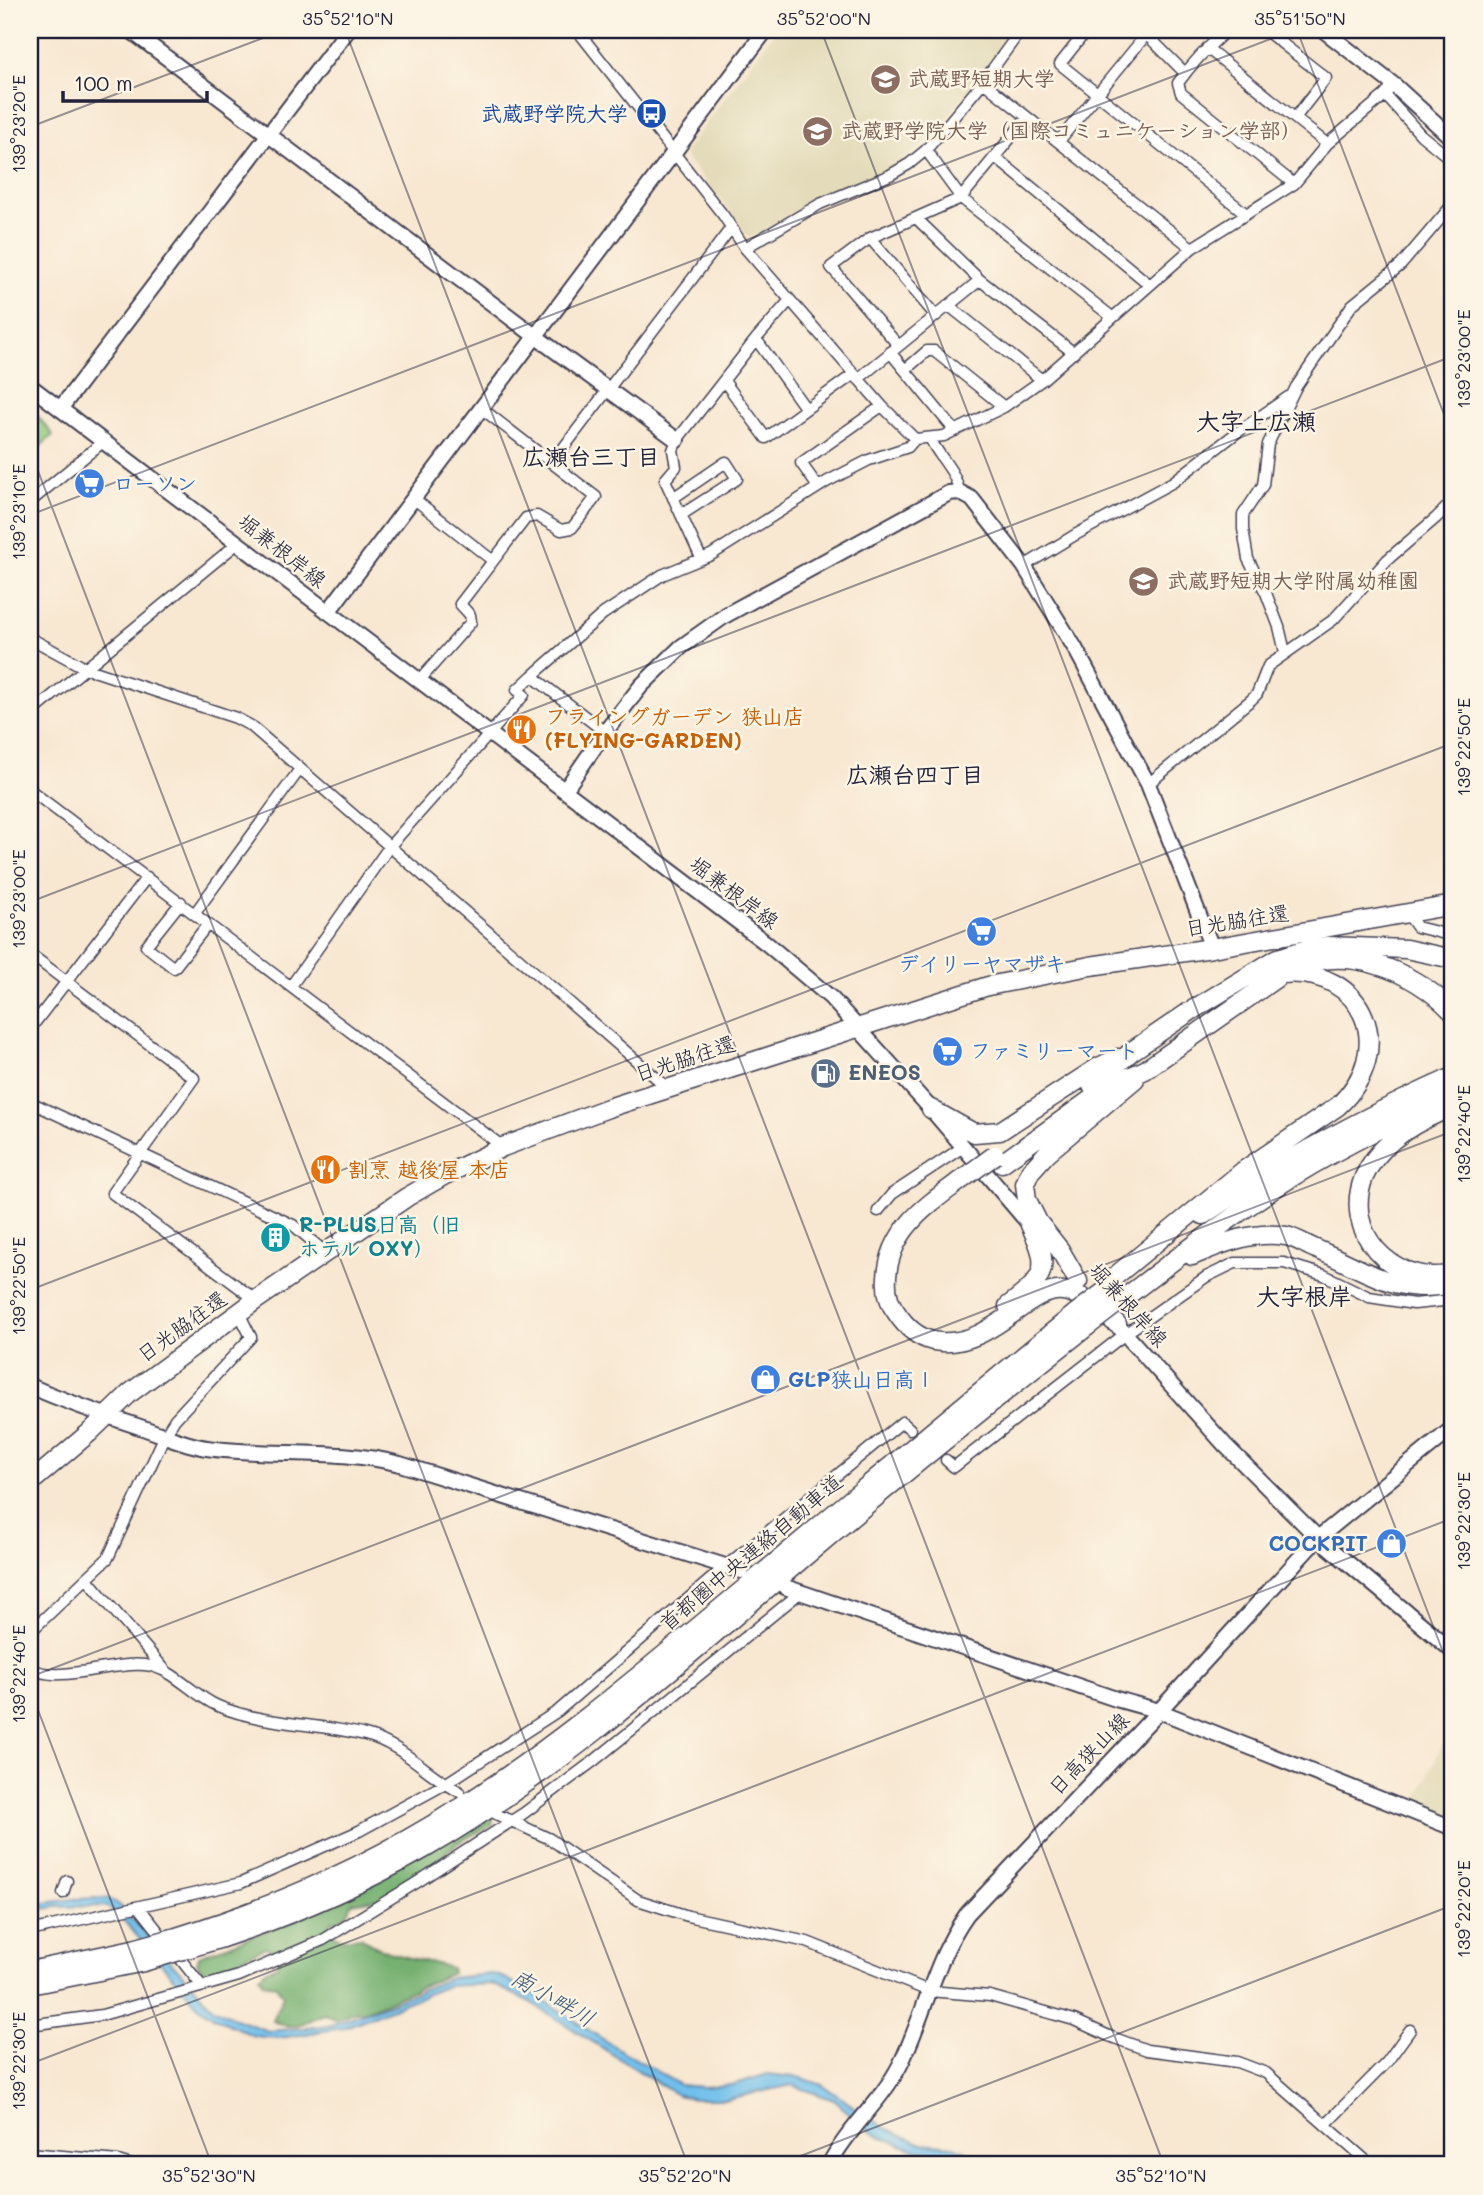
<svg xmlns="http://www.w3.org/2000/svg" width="1483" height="2195" font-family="Mali,'Klee One',sans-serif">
	<rect width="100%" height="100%" fill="#fcf5e5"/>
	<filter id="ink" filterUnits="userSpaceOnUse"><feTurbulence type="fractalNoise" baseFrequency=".0143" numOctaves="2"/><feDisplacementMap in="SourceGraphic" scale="14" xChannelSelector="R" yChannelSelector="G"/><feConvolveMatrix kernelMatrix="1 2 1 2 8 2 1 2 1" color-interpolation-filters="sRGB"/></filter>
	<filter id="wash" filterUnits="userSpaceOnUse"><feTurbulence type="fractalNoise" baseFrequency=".00686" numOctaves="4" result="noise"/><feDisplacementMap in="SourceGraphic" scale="28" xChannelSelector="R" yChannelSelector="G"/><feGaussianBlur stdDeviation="1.57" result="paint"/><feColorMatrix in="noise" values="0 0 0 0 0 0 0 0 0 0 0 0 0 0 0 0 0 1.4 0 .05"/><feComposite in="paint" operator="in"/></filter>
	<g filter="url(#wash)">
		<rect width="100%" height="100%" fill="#f8e7d1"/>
		<!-- built -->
		<path fill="#e4dbba" d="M776,30h233l-4,7 4,2 -61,78 -25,28 -22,17 -24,13 -60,23 -68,41 -18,-27 -46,-55v-6z
			M1446,1737l7,4v79l-38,-16z"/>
		<!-- green -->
		<path fill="#91cc81" stroke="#5a775e" stroke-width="2" d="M30,407l23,28 -23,20z"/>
		<!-- forest -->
		<path fill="#74b06f" stroke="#4b6955" stroke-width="2" d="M479,1817h13l1,8c-21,11 -42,17 -55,38l-56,35 -30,5c-4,13 -9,16 -22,19l-2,8 13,9 20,-2c27,21 59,21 90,31l1,5 -86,38 -12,1 -18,8 -11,-6c-21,6 -27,19 -52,7l10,-26 -8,-10 -12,-2 -4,-7 7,-6 11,-4v-14l-12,-5c-15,9 -34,12 -45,26l-13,2 -10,-11 2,-8 99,-37z"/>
		<!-- water -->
		<path fill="#71bfec" stroke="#4a7094" stroke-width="2" d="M107,1898l13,8 92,101 23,12 33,12 60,-5 63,-23 59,-25 42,-4 13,4 33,18 69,46 73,43 22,2 29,-2 37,-11 34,4 20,7 63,43 35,15 34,3 22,9 16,10h-13l-22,-11 -43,-4 -42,-17 -38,-33 -42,-15 -64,14h-34l-17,-4 -149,-94 -36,-17 -45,2 -104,42 -63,10 -26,-2 -41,-19 -15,-11 -80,-92 -13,-8 -49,1 -26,4v-6l43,-6z"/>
	</g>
	<g filter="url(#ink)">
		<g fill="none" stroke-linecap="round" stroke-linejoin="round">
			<defs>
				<path id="street" d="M577,30l146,185 22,33 137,158 33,33
					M1087,30l-27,34 185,149
					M1227,30c-18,16 -35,33 -49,53l3,10 113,91
					M1265,30l61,48 -31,40
					M1146,34l39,39
					M1207,48l120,96
					M983,82l209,166
					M1389,90l-4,5 36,40 32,26
					M1059,141l91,-111
					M926,150l35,48 151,119
					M995,157l155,128
					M916,218l64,62 94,73
					M870,238l65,77
					M745,248l75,-44 70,-29 19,-11 17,-14 57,-68 38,-52
					M948,305l94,75
					M756,339l50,70
					M898,345l-67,-78 39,-29 91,-40 66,-80
					M890,352l65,79
					M905,370l22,-19h7l70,56
					M858,379l122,-99
					M724,381l42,57 88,-64
					M930,438c9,20 26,32 29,54
					M552,463l179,-235
					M818,487l-17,-24 81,-57
					M413,498l79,62
					M673,498l53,-36 11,17 -56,36
					M30,502l74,-61
					M701,558l-36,-78 11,-13 -3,-17 4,-10 79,-101 34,-39
					M1024,566l51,-31 98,-53 62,-48 53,-37
					M30,638l55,30 151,50 15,8 418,363
					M1285,652l-6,-25 -13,-34 -18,-34 -5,-30v-14l20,-30 5,-41 28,-57 56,-82 49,-40 52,-61
					M532,676l71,-62 59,-39 49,-20 117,-74 41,-21 39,-13 7,-8 29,-3 60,-29 38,-27 150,-132 102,-64 33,-40 58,-49
					M419,681l52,-59 -1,-7 -10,-11 66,-86 11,-2 24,14 11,-2 24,-31 -115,-89
					M30,714l208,-171
					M1148,784l103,-84 6,-6 11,-28 65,-46 54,-60 49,-42 17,-17
					M30,790l473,357
					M181,902l-35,44 28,22 34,-44
					M195,913l105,-144
					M1407,913l10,14 36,9
					M30,954l164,124 -82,115 144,107
					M291,986l98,-139 135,-152 -7,-5 15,-14 73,56
					M30,1029l117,-152
					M30,1102l263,123 33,28
					M878,1211l14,-17 71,-47
					M946,1460l8,7 171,-133 81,-57 29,-14h49l40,12 45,22 45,7 39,-4
					M88,1580l77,90
					M30,1632l78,-74 57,-123 10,-16 76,-82 -12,-24
					M30,1668c29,17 81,-7 115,-3 29,3 47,30 73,41 45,19 100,17 147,29 37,9 62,40 95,57
					M496,1814l54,25 88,61 50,16 119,26 122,49 61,5 84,24 35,16 38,14 90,12 29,11 105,92
					M63,1893l4,-12
					M139,1907l62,78
					M30,1931l211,-48 118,-52 86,-47 113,-73 168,-145 176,-144 8,7
					M30,2025l72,-10 137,-39 84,-36 93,-57 108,-70 71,-53 206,-168
					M1325,2125l62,-63 23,-32
					M30,2153l88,8 13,4"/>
				<path id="secondary" d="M130,30l405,306 142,104
					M1323,30l71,55 59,54
					M30,386l736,557 65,55 100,111 105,123
					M60,409l288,-379
					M328,612l438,-582
					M565,790l40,-58 36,-46 40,-39 45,-32 223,-122 10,-1 13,7 52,67 51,82 73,136 64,164
					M1111,1318l114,127 93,93 135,113
					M30,1386c38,17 77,30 116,43 20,7 40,16 61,19 65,9 130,0 193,16l341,107
					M785,1587l331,112 43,12 294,117
					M829,2165c19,-37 52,-63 71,-100 25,-50 34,-105 67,-151l192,-203 159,-173 135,-110"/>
				<path id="highway" d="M1289,970c56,-27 123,-1 164,42
					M1092,1086l40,-35 57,-39 89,-54 29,-9 21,-3 78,3 47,10
					M931,1109l43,24 26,-2 97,-63 21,-10
					M1440,1112c-30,13 -62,33 -76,65 -22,55 27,107 83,98
					M1002,1163l109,-78 34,-15 137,-96c83,-7 116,76 56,132l-95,65 -135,111
					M965,1177c-36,27 -75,51 -78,100 -1,13 1,25 9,35 9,14 20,25 37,29 57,11 93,-54 130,-50 20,2 39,21 54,33
					M1203,1215c80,-55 162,-99 250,-138
					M1192,1256c30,-13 60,-25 94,-20 10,2 20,9 30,13 51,21 78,47 137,35
					M1078,1281l-18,-31 -22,-28 -11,-22 -2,-16 5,-12 17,-19 88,-74
					M1123,1299c51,-39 102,-78 155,-113 55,-36 115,-65 175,-92
					M1008,1306c37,-28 44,-37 22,-81
					M30,1483l59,-50 41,-40 126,-93 151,-103 38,-22 58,-28 105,-39 380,-122 102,-20 122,-18 241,-43
					M173,1938c99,-30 195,-72 283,-128 105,-66 199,-148 295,-227 108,-90 215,-181 325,-270
					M183,1950c84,-24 165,-58 241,-101 140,-81 261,-191 384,-295 92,-78 186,-154 281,-229
					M30,1971l103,-22
					M30,1985l114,-23"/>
			</defs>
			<!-- street casing -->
			<use href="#street" stroke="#424052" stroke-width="13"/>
			<!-- secondary casing -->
			<use href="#secondary" stroke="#424052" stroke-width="18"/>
			<!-- highway casing -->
			<use href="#highway" stroke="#424052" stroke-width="21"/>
			<!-- street -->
			<use href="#street" stroke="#fff" stroke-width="10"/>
			<!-- secondary -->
			<use href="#secondary" stroke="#fff" stroke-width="14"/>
			<!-- highway -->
			<use href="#highway" stroke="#fff" stroke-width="18"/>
			<defs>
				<path id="highway-bridge" d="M965,1177l30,-22
					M1076,1313l36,-27
					M1089,1325l34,-26
					M133,1949l40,-11
					M144,1962l39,-12"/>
			</defs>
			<!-- highway-bridge casing -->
			<use href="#highway-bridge" stroke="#424052" stroke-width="21" stroke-linecap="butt"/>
			<!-- highway-bridge -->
			<use href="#highway-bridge" stroke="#fff" stroke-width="18"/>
		</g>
	</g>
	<!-- ticks -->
	<path fill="none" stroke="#22223b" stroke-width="2" stroke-opacity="0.45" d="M345,30l819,2135M821,30l632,1648M1297,30l156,408M30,127l254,-97M30,450l658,1715M30,515l1264,-485M30,902l1423,-546M30,1290l1423,-547M30,1677l1423,-546M30,1689l182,476M30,2064l1423,-546M777,2165l676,-260"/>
	<!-- icons -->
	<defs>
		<symbol id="university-disc" viewBox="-11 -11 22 22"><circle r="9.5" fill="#8d6e63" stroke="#fcf5e5"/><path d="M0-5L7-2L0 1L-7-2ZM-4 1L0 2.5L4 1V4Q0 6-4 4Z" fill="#fff"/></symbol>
		<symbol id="bus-disc" viewBox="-11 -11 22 22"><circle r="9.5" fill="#1a4fb4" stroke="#fcf5e5"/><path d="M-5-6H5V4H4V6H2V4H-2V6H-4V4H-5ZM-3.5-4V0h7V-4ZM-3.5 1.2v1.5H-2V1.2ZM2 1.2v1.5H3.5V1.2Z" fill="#fff"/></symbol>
		<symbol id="supermarket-disc" viewBox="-11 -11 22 22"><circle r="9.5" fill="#3f7fe0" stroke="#fcf5e5"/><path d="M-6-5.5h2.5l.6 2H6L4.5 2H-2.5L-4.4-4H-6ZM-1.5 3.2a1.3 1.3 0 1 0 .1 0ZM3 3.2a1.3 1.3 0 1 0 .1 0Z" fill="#fff"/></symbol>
		<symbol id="school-disc" viewBox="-11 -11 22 22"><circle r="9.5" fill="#8d6e63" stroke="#fcf5e5"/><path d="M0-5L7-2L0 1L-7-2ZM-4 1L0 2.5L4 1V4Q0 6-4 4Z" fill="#fff"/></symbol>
		<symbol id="restaurant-disc" viewBox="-11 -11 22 22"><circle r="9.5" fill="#e8710a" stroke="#fcf5e5"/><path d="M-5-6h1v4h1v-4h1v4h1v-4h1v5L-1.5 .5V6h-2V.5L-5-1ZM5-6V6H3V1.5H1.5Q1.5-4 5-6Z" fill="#fff"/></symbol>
		<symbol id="fuel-disc" viewBox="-11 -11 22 22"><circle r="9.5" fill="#5c6f8a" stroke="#fcf5e5"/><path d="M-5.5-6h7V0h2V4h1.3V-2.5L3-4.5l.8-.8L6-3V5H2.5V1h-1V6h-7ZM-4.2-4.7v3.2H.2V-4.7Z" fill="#fff"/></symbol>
		<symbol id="building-disc" viewBox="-11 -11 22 22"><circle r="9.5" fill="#0f9aa8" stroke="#fcf5e5"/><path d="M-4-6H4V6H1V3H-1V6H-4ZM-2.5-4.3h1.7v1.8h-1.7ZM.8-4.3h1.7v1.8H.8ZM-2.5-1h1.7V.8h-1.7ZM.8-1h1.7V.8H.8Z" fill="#fff"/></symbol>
		<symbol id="shop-disc" viewBox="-11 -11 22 22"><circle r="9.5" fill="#3f7fe0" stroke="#fcf5e5"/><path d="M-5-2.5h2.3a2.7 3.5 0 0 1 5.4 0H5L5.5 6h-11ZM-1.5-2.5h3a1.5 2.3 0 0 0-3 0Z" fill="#fff"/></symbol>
	</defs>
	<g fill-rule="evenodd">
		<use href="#university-disc" x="868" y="62" width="35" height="35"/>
		<use href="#bus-disc" x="634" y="96" width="35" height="35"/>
		<use href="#university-disc" x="800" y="114" width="35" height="35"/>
		<use href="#supermarket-disc" x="72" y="466" width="35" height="35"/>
		<use href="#school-disc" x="1126" y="564" width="35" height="35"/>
		<use href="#restaurant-disc" x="504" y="712" width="35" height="35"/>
		<use href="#supermarket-disc" x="964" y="914" width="35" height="35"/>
		<use href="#supermarket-disc" x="930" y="1034" width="35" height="35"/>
		<use href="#fuel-disc" x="808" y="1056" width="35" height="35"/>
		<use href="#restaurant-disc" x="308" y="1152" width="35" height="35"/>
		<use href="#building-disc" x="258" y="1220" width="35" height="35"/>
		<use href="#shop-disc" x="748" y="1362" width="35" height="35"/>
		<use href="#shop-disc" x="1374" y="1526" width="35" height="35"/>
	</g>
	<g text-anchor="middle" stroke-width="5" stroke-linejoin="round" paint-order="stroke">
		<!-- education labels -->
		<g font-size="21" font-weight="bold" fill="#785e54" stroke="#fcf5e5" text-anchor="start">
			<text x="908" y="86">武蔵野短期大学</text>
			<text x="841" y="138">武蔵野学院大学（国際コミュニケーション学部）</text>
			<text x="1167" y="588">武蔵野短期大学附属幼稚園</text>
		</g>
		<!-- transit labels -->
		<g font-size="21" font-weight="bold" fill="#164399" stroke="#fcf5e5" text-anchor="end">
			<text x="628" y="121">武蔵野学院大学</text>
		</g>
		<!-- shop labels -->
		<g font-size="21" font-weight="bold" fill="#366cbe" stroke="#fcf5e5" text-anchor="start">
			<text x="113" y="491">ローソン</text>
			<text x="982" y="971" text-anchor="middle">デイリーヤマザキ</text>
			<text x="970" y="1058">ファミリーマート</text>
			<text x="788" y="1387">GLP狭山日高Ⅰ</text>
			<text x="1368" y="1551" text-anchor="end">COCKPIT</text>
		</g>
		<!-- street labels -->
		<g font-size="21" fill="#22223b" stroke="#fcf5e5">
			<text transform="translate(282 551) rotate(38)" y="7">堀兼根岸線</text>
			<text transform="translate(734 893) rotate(37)" y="7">堀兼根岸線</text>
			<text transform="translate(1237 921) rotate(-9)" y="7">日光脇往還</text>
			<text transform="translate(685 1059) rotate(-18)" y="7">日光脇往還</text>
			<text transform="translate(1128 1305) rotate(48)" y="7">堀兼根岸線</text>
			<text transform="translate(182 1327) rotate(-36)" y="7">日光脇往還</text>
			<text transform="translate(751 1553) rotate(-40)" y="7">首都圏中央連絡自動車道</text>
			<text transform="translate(1089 1754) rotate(-46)" y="7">日高狭山線</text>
		</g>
		<!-- food labels -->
		<g font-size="21" font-weight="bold" fill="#c56008" stroke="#fcf5e5" text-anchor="start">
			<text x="545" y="724">フライングガーデン 狭山店<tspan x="545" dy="24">(FLYING-GARDEN)</tspan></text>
			<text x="348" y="1177">割烹 越後屋 本店</text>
		</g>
		<!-- service labels -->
		<g font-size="21" font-weight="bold" fill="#4e5e75" stroke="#fcf5e5" text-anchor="start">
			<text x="848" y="1080">ENEOS</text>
		</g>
		<!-- culture labels -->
		<g font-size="21" font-weight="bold" fill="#0d838f" stroke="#fcf5e5" text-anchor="start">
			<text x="299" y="1232">R-PLUS日高（旧<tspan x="299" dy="24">ホテル OXY）</tspan></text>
		</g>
		<!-- neighbourhood labels -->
		<g font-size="23" font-weight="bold" fill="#22223b" stroke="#fcf5e5">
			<text x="591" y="465">広瀬台三丁目</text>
			<text x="915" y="783">広瀬台四丁目</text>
		</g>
		<!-- water labels -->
		<g font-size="23" font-style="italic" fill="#3e5979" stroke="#fcf5e5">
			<text transform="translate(553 1998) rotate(30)" y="8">南小畔川</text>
		</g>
		<!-- quarter labels -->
		<g font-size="24" font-weight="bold" fill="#22223b" stroke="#fcf5e5">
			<text x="1256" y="430">大字上広瀬</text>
			<text x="1304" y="1305">大字根岸</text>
		</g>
	</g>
	<!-- margin -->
	<rect width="1483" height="2195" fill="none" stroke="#fcf5e5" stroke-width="77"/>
	<!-- scale -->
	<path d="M63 91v10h144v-10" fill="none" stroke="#22223b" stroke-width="3.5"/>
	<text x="74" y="91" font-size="21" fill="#22223b" stroke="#fcf5e5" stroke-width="5" paint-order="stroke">100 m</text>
	<rect x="38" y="38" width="1406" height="2118" fill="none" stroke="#22223b" stroke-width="2.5"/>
	<g font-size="18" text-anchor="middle" fill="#22223b">
		<text x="348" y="25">35°52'10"N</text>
		<text x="824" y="25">35°52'00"N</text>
		<text x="1300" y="25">35°51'50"N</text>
		<text transform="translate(19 124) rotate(-90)" y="6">139°23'20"E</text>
		<text transform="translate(1464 359) rotate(-90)" y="6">139°23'00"E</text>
		<text transform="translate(19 512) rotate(-90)" y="6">139°23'10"E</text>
		<text transform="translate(1464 747) rotate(-90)" y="6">139°22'50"E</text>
		<text transform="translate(19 899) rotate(-90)" y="6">139°23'00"E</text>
		<text transform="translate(1464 1134) rotate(-90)" y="6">139°22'40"E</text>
		<text transform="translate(19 1286) rotate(-90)" y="6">139°22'50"E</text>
		<text transform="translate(1464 1521) rotate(-90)" y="6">139°22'30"E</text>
		<text transform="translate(19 1674) rotate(-90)" y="6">139°22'40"E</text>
		<text transform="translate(1464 1909) rotate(-90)" y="6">139°22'20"E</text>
		<text transform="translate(19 2061) rotate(-90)" y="6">139°22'30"E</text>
		<text x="209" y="2182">35°52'30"N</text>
		<text x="685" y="2182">35°52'20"N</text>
		<text x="1161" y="2182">35°52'10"N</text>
	</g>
</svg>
